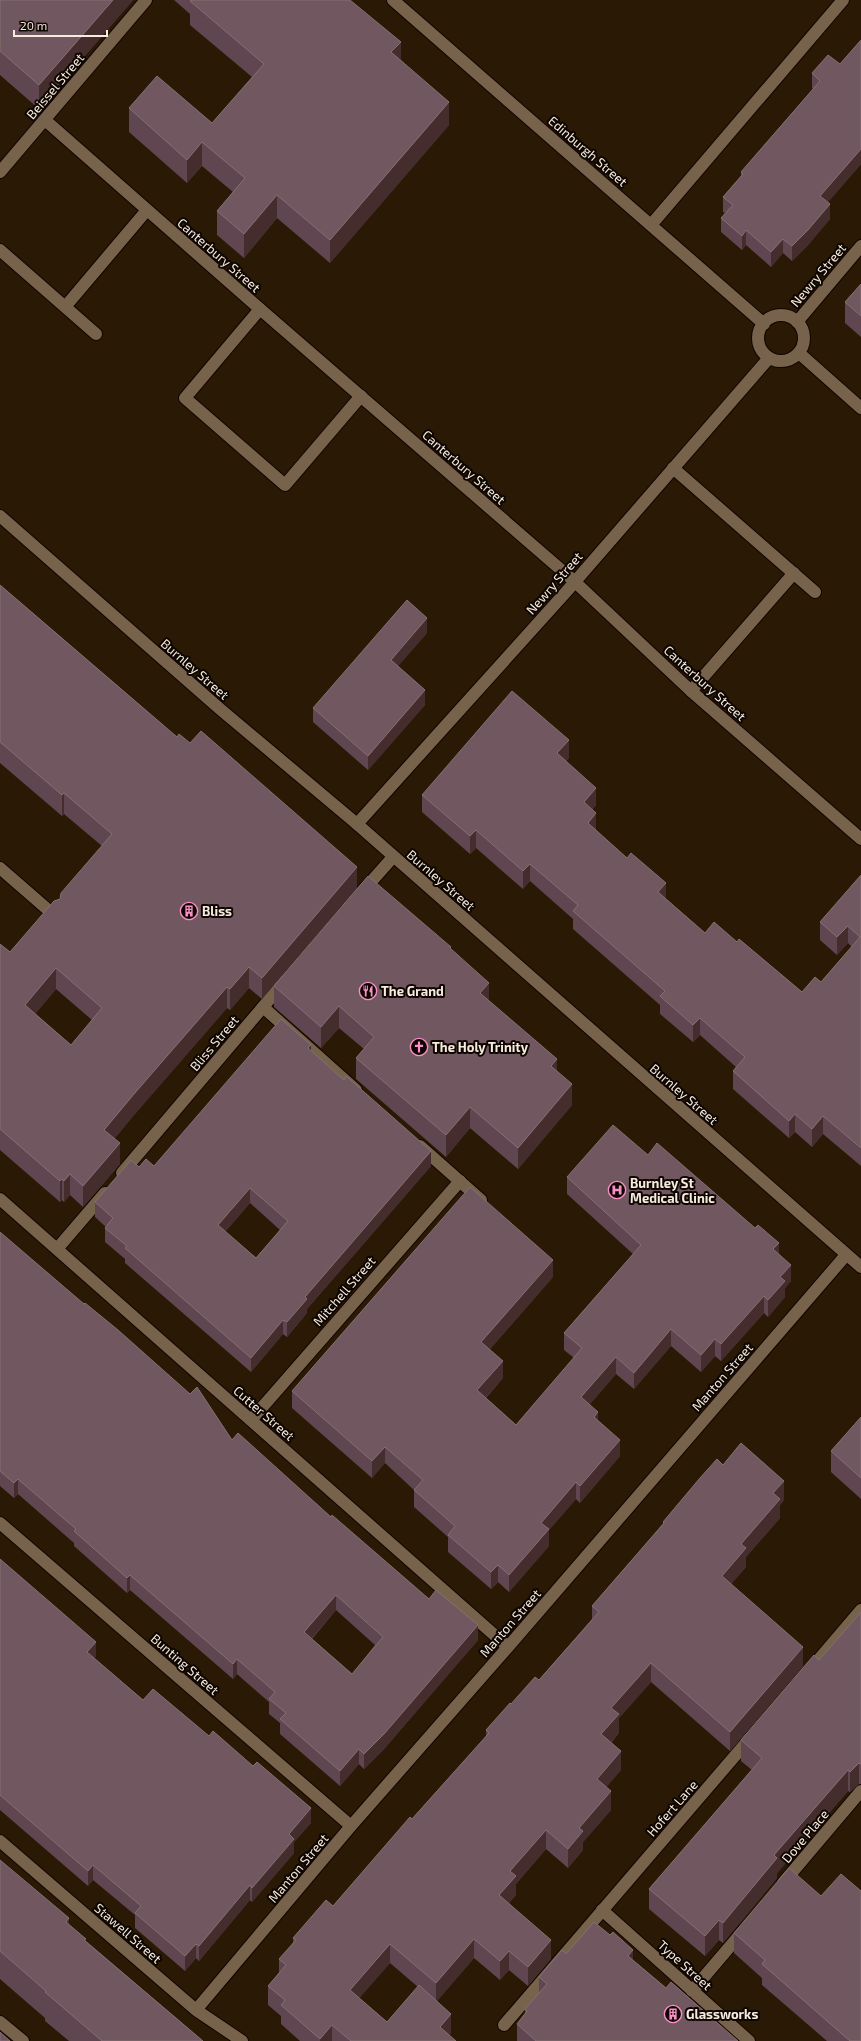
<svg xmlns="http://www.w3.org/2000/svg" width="861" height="2041" font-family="'Exo 2',sans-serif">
	<rect width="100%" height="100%" fill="#2a1904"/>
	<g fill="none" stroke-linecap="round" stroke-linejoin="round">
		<defs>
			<path id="lane" d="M651,225l192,-225
				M0,250l96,84
				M65,307l82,-97
				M260,309l-75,89 100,87 76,-89
				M673,468l142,124
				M691,691l103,-118
				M0,868l54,47
				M263,1007l93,83
				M420,1146l61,54
				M809,1671l52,-61
				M504,2025l248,-289"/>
			<path id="street" d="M393,0l371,324
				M45,120l215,189 314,272 117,110 170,148
				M0,172l146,-172
				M758 338a23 23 0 1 1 46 0a23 23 0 1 1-46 0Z
				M797,322l64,-76
				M799,353l62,55
				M357,824l209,-232 203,-234
				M362,892l31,-35
				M122,1173l163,-192
				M0,1199l508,448
				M57,1249l48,-56
				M251,1420l209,-239
				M0,1523l351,303
				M0,1841l196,169 46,31
				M783,1883l78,-92
				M602,1910l147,131
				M692,1991l52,-61
				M196,2010l155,-184 157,-179 338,-392
				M0,2022l23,19"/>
			<path id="secondary" d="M0,516l220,193 137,115 504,443"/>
		</defs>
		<!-- lane casing -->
		<use href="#lane" stroke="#120400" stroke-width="14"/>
		<!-- street casing -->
		<use href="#street" stroke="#120400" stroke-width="14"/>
		<!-- secondary casing -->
		<use href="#secondary" stroke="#120400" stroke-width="14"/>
		<!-- lane -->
		<use href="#lane" stroke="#77624c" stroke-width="12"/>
		<!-- street -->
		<use href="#street" stroke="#77624c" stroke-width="12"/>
		<!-- secondary -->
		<use href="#secondary" stroke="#77624c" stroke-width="12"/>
	</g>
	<!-- wall -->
	<path fill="#604651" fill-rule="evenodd" d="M0,0h133l-94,109 -39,-34z
		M174,0h176l51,60 48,65 -119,138 -53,-45 -33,40 -27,-23v-24l16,-19 -31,-26 -15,17 -58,-51v-24l83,15 40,-46 -62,-52v-11z
		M861,40v124l-33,38 2,17 -22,26 -16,16 -9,-8 -12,14 -25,-22 -4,5 -21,-18v-14l4,-5 -2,-1v-15l18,-21v-4l72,-83 -1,-1v-15l28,-9z
		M861,284v53l-16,-14v-21z
		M0,585l177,152 180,151 -95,111 -13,-11 -19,22 -3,-2 -93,107 -20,24 6,25 -37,43 -13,-12 -6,7 -2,-2 -2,2 -60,-52v-206l10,8 50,-53 42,-53 -38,-32 -2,2 -62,-53zM56,989l36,31 -21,25 -36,-31z
		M427,633l-29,33 27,39 -57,65 -55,-48v-14z
		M569,758l-3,3 30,44 -4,5 4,21 70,68 39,34 32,9 65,50 19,-10 31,-35 -4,-4 -11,12 -17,-15v-18l41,-47v291l-38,-32 -11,13 -17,-15 -6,6 -56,-49v-18l3,-4 -36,-32 -7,7 -33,-28v-9l-87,-76v-10l-43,-38 -7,8 -47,-41 -6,6 -48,-42v-17z
		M451,950l38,51 68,70 15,34 -54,64 -48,-41 -24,29 -90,-78v-21l8,-9 -25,-21 -18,20 -47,-41v-21z
		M311,1051l120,115 -124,143v4l-20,24 -4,-3 -32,38 -126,-109v-4l-20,-17v-14l1,-1 -11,-10v-15l44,-35 15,-1zM250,1203l30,27 -24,28 -31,-26z
		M648,1155l131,99 12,27 -6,7v9l-17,20 -4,-4 -43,48 -6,-5 -14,16 -30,-26 -37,43 -18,-15 -26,30 8,17 22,35 -40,47 -4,-4 -27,31v16l-40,46 -11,-10 -7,7 -43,-37v-15l-34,-30v-17l-29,-27 -13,15 -80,-70v-17l261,-114 -63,72 13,29 -17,20 30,27 58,-67 -10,-8v-17l69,-79 -66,-60v-17z
		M0,1232l232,208 99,77 147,123 -94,109 -20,20 -5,-5 -19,22 -60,-52v-11l-11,-9v-12l-32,-28 -4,5 -103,-89 -3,3 -53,-47v-3l-56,-49 -4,4 -14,-12zM336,1610l39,35 -23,29 -40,-35z
		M861,1417v82l-30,-27v-21z
		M723,1465l61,35 -4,5v13l-34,39v10l-15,17 72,82 -73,85 -79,-69 -32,36v15l-8,10 10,27 -15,17 5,23 -28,32v8l-15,18 -22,-19 -30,35v11l-7,8 42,56 -23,27 -19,-16 -9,10 -26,-22 -37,43 14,32 -2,2 7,6h-156l-19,-17v-8l-13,-11v-19l11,-13v-14l14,-16v-5l40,-32 153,-169v-7l25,-26 28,-24 53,-61v-13l71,-82v-2zM390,1963l28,24 -31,35 -28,-24z
		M0,1559l96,97 -2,2 49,42 168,123 -17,19v11l-42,49 -2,-2 -51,61 -3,-3 -11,13 -50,-43v-13l-42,-35 -5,6 -88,-76z
		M861,1612v172h-2l-9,8 -2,-1 -71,82v5l-54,65 -4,-3 -14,16 -56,-47v-20l103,-119 -11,-9v-21l78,-80z
		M0,1860l86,81 117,100h-134l-24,-20v-3l-45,-39z
		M821,1896l40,145h-34l-65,-56v-7l-28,-25v-20z
		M566,1954l67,6 33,28 72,53h-221v-17l8,-10v-5l14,-16v-16z"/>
	<!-- shaded-wall -->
	<path fill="#442d2c" d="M113,0h20l-94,109v-24z
		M401,42v23l-10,-13z
		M449,102v23l-119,138v-23z
		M202,142v24l-15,17v-23z
		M861,149v15l-41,47v-15z
		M277,195v23l-33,40v-24z
		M830,204v15l-22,26 -16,16v-15z
		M746,230v15l-4,5v-14z
		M783,239v14l-12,14v-15z
		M427,618v15l-36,41v-14z
		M425,690v15l-57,65v-14z
		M569,740v18l-12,13v-18z
		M596,788v17l-12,15v-18z
		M64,793v21l-2,2v-21z
		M596,813v18l-8,-8z
		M476,830v18l-6,6v-18z
		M530,864v17l-7,8v-18z
		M357,867v21l-95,111v-21z
		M666,883v17l-8,-8z
		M848,926v17l-11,12v-18z
		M249,967v21l-19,22v-21z
		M56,968v21l-31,37v-21z
		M489,983v22l-9,-12z
		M227,987v21l-93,107 -30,36v-21l30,-36z
		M339,1006v22l-18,20v-21z
		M700,1018v17l-7,7v-17z
		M311,1045v14l-3,-11z
		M557,1059v22l-6,-15z
		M572,1084v21l-54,64v-21z
		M470,1107v21l-24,29v-22z
		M795,1114v18l-6,6v-17z
		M823,1116v18l-11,13v-18z
		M120,1143v21l-37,43v-21z
		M431,1151v15l-124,143v4l-20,24v-15l18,-25z
		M70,1174v21l-6,7v-21z
		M62,1179v21l-2,2v-21z
		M250,1188v15l-32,37v-15z
		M779,1243v16l-6,-10z
		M553,1260v17l-72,82v-17z
		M791,1265v16l-6,7v9l-17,20v-17l12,-23z
		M764,1296v17l-43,48v-17z
		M283,1320v14l-32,38v-14z
		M671,1329v17l-37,43v-16z
		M715,1339v17l-14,16v-17z
		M616,1357v17l-35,40v-17z
		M503,1361v17l-26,29v-17z
		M598,1412v17l-4,-12z
		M620,1440v16l-40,47v-17z
		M385,1447v16l-13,15v-17z
		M18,1479v15l-4,4v-15z
		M784,1481v19l-4,5v13l-34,39v10l-24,28v-19l19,-32 32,-51z
		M576,1482v17l-27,31v16l-40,46v-17l32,-52z
		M498,1565v17l-7,7v-17z
		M130,1575v15l-3,3v-15z
		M336,1595v15l-32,37v-15z
		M478,1625v15l-94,109 -20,20v-15z
		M96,1642v14l-9,10v-14z
		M803,1647v19l-73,85v-19z
		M237,1659v15l-4,5v-15z
		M651,1663v19l-32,36v15l-18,20v-19l10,-26z
		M359,1749v15l-19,22v-15z
		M621,1751v19l-24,28v-19z
		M859,1763v21l-9,8v-20z
		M848,1770v21l-71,82v5l-54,65v-20l51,-68z
		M611,1791v19l-28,32v8l-15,18v-19l11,-21z
		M311,1808v15l-17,19v11l-42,49v-14l37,-54z
		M546,1830v19l-30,35v11l-17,19v-19l11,-24z
		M93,1865v15l-5,6v-15z
		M250,1885v15l-51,61v-15z
		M69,1918v29l-3,-25z
		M719,1920v20l-14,16v-20z
		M474,1939v19l-38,44v-19z
		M551,1940v19l-23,27v-19z
		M196,1944v14l-11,13v-15z
		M390,1944v19l-40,46v-19z
		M633,1950v19l-5,-13z
		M509,1951v19l-9,10v-19z
		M451,2014v19l-7,8 -4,-14z
		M332,2025v16h-12v-2z"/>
	<!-- building -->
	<path fill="#715860" stroke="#866f74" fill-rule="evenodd" d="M0,0h113l-74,85 -39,-34z
		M191,0h159l51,42 -10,10 58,50 -119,138 -53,-45 -33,39 -27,-23 28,-33 -43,-36 -15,18 -58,-52 28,-32 55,47 52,-59 -74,-63z
		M861,40v109l-41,47 10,8 -22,26 -16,16 -9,-7 -12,13 -25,-22 -4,6 -21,-18 12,-13 -10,-8 20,-23 -2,-2 79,-91 -8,-8 16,-18 12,9z
		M861,284v32l-16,-14z
		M0,585l177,152 2,-3 11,9 11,-12 156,136 -95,111 -13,-11 -19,22 -3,-2 -93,107 -30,36 16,13 -37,43 -13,-12 -6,7 -2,-2 -2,2 -60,-52v-185l10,8 44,-51 6,-2 1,-6 51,-59 -48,-41 -2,2 -62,-53zM56,968l46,40 -31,37 -46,-40z
		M407,600l20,18 -36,42 34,30 -57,66 -55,-48z
		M512,691l57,49 -12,13 39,35 -12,14 12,11 -8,10 39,35 4,-5 35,30 -8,9 47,41 9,-11 23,20 2,-3 63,53 13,-15 6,5 39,-45 -12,-11 -11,11 -17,-15 41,-47v273l-38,-32 -11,13 -17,-15 -6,7 -56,-50 12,-14 -45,-39 -7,7 -33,-29 5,-5 -92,-80 5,-6 -48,-41 -7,7 -47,-41 -6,6 -48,-41z
		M368,876l83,71 -1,1 39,35 -9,10 77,66 -6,7 21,18 -54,64 -48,-41 -24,28 -90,-77 18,-21 -35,-31 -18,21 -47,-41z
		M281,1019l30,26 -3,3 36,32 2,-4 85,75 -126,146 2,2 -20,23 -4,-2 -32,38 -126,-110 2,-2 -22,-18 8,-10 -18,-16 36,-42 8,7 7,-8 8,7zM250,1188l38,33 -32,37 -38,-33z
		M613,1125l35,30 9,-12 98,85 3,-3 21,18 -6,6 18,16 -11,12 5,4 -17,19 -4,-4 -43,48 -6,-5 -14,16 -30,-26 -37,44 -18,-16 -35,40 17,15 -4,5 26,23 -40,46 -4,-4 -35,41 8,6 -40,46 -11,-10 -7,7 -43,-37 7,-9 -41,-36 9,-10 -38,-33 -13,14 -80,-70 178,-204 83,73 -72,82 22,19 -26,29 39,35 66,-77 -18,-15 77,-88 -74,-68z
		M0,1232l84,72 1,-1 33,27 72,64 7,-7 35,53 6,-7 93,84 1,-2 97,84 7,-9 42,35 -94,109 -20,20 -5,-5 -19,22 -60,-52 6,-6 -17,-14 6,-7 -38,-33 -4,5 -103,-89 -3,3 -53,-47 2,-2 -58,-50 -4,4 -14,-12zM336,1595l47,42 -31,37 -48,-42z
		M861,1417v61l-30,-27z
		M741,1443l43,38 -11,12 7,6 -39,45 5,4 -24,28 81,71 -73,85 -79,-69 -40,45 8,6 -18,20 20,17 -24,28 14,12 -32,37 4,3 -15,18 -22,-19 -36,41 6,5 -17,19 52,45 -23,27 -19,-16 -9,10 -26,-22 -38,44 -46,-39 -40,46 37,32 32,-37 32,29 -11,13 16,14h-105l-19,-16 -12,14 -39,-34 4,-5 -17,-14 18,-21 -7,-6 17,-19 -3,-2 33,-38 7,6 77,-89 2,2 77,-86 -3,-3 24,-27 1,1 24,-27 4,3 60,-68 -7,-6 72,-83 -1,-1 37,-44 17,-19 6,6z
		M0,1559l96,83 -9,10 56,48 10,-11 56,47 4,-5 40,35 4,-4 54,46 -22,26 5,5 -42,49 -2,-3 -51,61 -3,-2 -11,12 -50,-43 6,-7 -48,-41 -5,6 -88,-76z
		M861,1612v152l-2,-1 -9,9 -2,-2 -74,85 3,3 -54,65 -4,-3 -14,16 -56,-47 113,-131 -21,-18 73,-85 5,5z
		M0,1860l69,58 -3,4 20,17 -2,1 119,101h-101l-57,-49 1,-1 -46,-40z
		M789,1868l32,28 20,-22 20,17v150h-11l-88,-77 3,-4 -31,-27z
		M594,1922l16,13 3,-3 20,18 -5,6 38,32 5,-6 67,59h-202l-19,-17 10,-13 -2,-2 22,-25 -8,-7 23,-27 4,4z
		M0,2032l10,9h-10z"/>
	<!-- icons -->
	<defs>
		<symbol id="building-ring" viewBox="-11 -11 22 22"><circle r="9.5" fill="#0d0601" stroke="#fa8fc7" stroke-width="1.5"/><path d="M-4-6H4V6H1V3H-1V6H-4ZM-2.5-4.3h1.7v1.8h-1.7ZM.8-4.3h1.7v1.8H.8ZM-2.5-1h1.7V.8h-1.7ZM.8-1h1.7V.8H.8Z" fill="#fa8fc7"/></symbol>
		<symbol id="restaurant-ring" viewBox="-11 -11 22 22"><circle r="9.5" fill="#0d0601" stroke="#fa8fc7" stroke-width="1.5"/><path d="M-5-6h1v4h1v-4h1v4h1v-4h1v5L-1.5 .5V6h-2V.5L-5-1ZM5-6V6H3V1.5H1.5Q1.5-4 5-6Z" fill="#fa8fc7"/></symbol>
		<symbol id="church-ring" viewBox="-11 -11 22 22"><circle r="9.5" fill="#0d0601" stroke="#fa8fc7" stroke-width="1.5"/><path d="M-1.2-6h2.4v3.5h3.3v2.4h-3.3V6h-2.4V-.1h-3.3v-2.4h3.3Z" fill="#fa8fc7"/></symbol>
		<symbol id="hospital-ring" viewBox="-11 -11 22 22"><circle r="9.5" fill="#0d0601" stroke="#fa8fc7" stroke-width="1.5"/><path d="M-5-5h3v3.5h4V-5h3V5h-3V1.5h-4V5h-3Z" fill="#fa8fc7"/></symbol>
	</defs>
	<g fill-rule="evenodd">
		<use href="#building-ring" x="179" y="901" width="20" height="20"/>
		<use href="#restaurant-ring" x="358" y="981" width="20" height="20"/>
		<use href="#church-ring" x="409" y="1037" width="20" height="20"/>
		<use href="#hospital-ring" x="607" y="1180" width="20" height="20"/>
		<use href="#building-ring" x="663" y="2004" width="20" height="20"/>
	</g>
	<g text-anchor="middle" stroke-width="4" stroke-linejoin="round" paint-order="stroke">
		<!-- street labels -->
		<g font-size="13" fill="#f7eade" stroke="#0d0601">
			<text transform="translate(55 86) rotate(-50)" y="5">Beissel Street</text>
			<text transform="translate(588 151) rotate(41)" y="5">Edinburgh Street</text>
			<text transform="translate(219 255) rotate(41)" y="5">Canterbury Street</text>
			<text transform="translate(818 275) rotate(-50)" y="5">Newry Street</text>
			<text transform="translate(464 467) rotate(41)" y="5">Canterbury Street</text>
			<text transform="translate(554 583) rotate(-49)" y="5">Newry Street</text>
			<text transform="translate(195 669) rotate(41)" y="5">Burnley Street</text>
			<text transform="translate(705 683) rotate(42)" y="5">Canterbury Street</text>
			<text transform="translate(441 880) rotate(41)" y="5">Burnley Street</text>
			<text transform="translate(214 1043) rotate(-50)" y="5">Bliss Street</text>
			<text transform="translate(684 1094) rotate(41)" y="5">Burnley Street</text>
			<text transform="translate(344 1291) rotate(-49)" y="5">Mitchell Street</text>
			<text transform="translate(722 1377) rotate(-49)" y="5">Manton Street</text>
			<text transform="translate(264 1413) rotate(41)" y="5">Cutter Street</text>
			<text transform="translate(510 1623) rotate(-49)" y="5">Manton Street</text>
			<text transform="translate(185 1664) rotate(41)" y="5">Bunting Street</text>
			<text transform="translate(672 1808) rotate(-49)" y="5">Hofert Lane</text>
			<text transform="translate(805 1836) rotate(-50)" y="5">Dove Place</text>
			<text transform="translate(298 1868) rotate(-50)" y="5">Manton Street</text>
			<text transform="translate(128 1933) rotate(41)" y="5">Stawell Street</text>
			<text transform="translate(685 1965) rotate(42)" y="5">Type Street</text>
		</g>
		<!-- poi labels -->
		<g font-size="13" font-weight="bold" fill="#f7eade" stroke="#0d0601" text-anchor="start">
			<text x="202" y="916">Bliss</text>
			<text x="381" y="996">The Grand</text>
			<text x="432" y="1052">The Holy Trinity</text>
			<text x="630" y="1188">Burnley St<tspan x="630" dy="15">Medical Clinic</tspan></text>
			<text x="686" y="2019">Glassworks</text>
		</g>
	</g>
	<!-- scale -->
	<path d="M14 30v6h93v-6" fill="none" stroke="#f7eade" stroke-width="2"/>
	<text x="20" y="30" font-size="12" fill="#f7eade" stroke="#0d0601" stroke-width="3" paint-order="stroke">20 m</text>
</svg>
